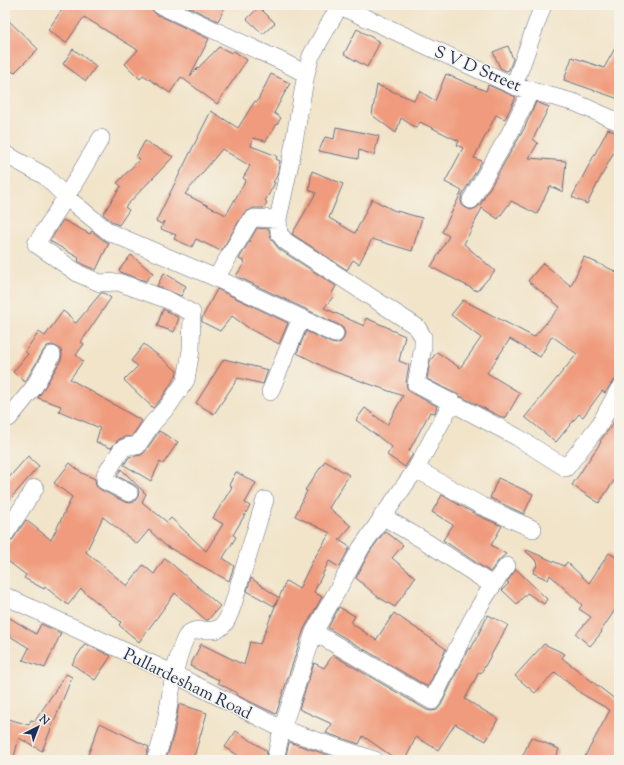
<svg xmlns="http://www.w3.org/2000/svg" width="624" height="765" font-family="'Sorts Mill Goudy',serif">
	<rect width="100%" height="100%" fill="#f7f3e8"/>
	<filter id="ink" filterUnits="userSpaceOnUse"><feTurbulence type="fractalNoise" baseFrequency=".025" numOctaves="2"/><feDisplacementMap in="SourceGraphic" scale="8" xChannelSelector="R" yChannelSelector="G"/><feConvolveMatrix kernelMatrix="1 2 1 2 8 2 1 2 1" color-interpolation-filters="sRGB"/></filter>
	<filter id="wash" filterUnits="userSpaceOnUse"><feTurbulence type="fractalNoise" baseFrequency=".012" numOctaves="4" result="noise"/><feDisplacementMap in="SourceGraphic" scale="16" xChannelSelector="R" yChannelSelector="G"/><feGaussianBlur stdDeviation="0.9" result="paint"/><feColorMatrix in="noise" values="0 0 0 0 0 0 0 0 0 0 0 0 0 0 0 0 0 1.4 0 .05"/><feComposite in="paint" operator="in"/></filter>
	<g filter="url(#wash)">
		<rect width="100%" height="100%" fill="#f1e4c9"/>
		<g id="blocks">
			<!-- building -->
			<path fill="#f09b7d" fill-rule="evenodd" d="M65,5h85l2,5 4,4 53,25 -19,37 29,-29 13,6 2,-2 13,9 -30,44 -36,-27 -11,16 -27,-18 -3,4 -15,-15 13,-14 -54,-33 -18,26 -18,-13z
				M184,5h42l-8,16z
				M259,7l16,16 -12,11 -16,-15z
				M5,17l33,32 -24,24 -9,-9z
				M357,29l23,13 -13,25 -23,-13z
				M619,41v58l-55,-19 8,-23 32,11z
				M508,46l5,13 -4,11 -3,1 -6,-3 -7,-16z
				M73,49l23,17 -10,15 -23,-17z
				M271,74l19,9 -16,30 7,5 -15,23 -13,-3 -2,8 26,10 -1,3 4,2 -3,15 -4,6 2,1 -10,18 2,1 -3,6h-10l-10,5 -23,38 -25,-12 -4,8 -18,-8 2,-4 -15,-6 3,-8 -3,3 -5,-3 55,-110 27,17 17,-27 2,1zM222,149l28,17 -7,12 3,2 -20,35 -41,-21z
				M446,74l40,17 2,-6 28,12 -11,22 -9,-4 -22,43 8,3 -20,34 -1,5 1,5 4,3 5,2 5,-2 4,-3 44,-76 12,-27 13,5 -16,32 5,4 -9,15 37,3 -3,31 -13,-6 -13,28 -26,-13 -13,18 -16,-11 -18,36 31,27 -18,20 -46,-24 18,-31 -7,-4 20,-41 -17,-9 18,-34 -6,-3 2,-4 -39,-19 -4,6 -15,-10 -5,15 -24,-18 5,-30 37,15 6,-9 15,10z
				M336,127l43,9 -5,19 -15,-5 -1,9 -39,-8 6,-14 9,2z
				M608,129l11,5v8l-32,62 -15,-7z
				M145,141l28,16 -48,50 4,3 -10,15 -5,-2 -11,-9 18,-28 -4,-3 23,-24 -4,-2z
				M312,171l31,13 -14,34 26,15 17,-34 21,11 29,8 -10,33 -40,-12 -13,25 -6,-4 -6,10 -55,-36 24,-41 -7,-3z
				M63,220l27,14 2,-3 11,9 6,3 -13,27 -12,-5 -6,-4 1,-3 -29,-17z
				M257,228l12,1 2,10 8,10 57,37 -5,9 2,2 -9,11 40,18 2,-8 23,10v1l16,7 -6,25 10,4 -3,17 1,6 4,5 26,13 -2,7 -5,-1 -21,39 4,3 -8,13 -18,-12 5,-8 -36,-27 9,-12 22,17 16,-29 -73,-26 -33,-17 9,-22 25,12 5,1 5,-2 3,-4 1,-5 -2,-5 -4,-3 -103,-49 9,-14 -6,-3z
				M131,255l22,18 -7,8 -24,-8 -3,-3z
				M584,257l35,16v106l-6,2 -8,12 -3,-2 -19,26 -4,-3 -23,28 -31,-25 52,-63 -25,-18 -12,21 -30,-18 -23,34 33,20 -15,26 -78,-40 3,-18 7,-9 23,16 21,-30 -30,-23 12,-15 71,37 26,-30 -32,-26 15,-18 28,23z
				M164,273l22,13 -5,10 -24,-10z
				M217,289l71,34 -9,21 -29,-15 -18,-13 -12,15 -18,-9v-4z
				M101,293h3l7,5 -30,44 3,2 -8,11 7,6 -13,18 72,42 -10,15 -7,1 -7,3 -7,8 -15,-6 4,-14 -41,-17 2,-5 -23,-8 23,-38 1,-5 -1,-5 -4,-3 -5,-2 -5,1 -3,4 -19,32 -12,-10 15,-18 -3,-3 14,-19 6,4 18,-25 10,8 -1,2 4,2z
				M163,309l16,9 -5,14 -17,-6z
				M144,344l33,27 -1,5 -15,23 -8,9 -29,-28 14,-14 -7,-5z
				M224,359l44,11 -5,14 -25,-6 -24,36 -18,-11z
				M619,416v57l-20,30 -27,-18 29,-43 -1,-1z
				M159,431l19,11 -15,22 -3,-2 -9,19 -27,-16 5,-8 12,-2 4,-3z
				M28,456l11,10 -34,39v-23z
				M325,461l24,14 -20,33 22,18 -12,14 11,7 -11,20 -10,-6 -15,31 8,5 -18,32 -28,85 -40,-19 1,-2 -19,-10 1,-3 -29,-14 11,-22 43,21 6,-23 10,2 18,-45 -4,7 -27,-15 4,-13 28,20 7,-17 13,8 13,-27 18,-29 -35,-17 12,-25 -2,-1z
				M70,463l12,10 13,6 1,7 5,4 24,12 5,1 4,-1 4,-5 1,-5 -1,-4 -5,-4 -16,-8 4,-7 25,25 -4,8 25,20 4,-4 35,33 17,-27 -10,-6 19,-31 -3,-2 7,-13 20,11 -11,20 5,3 -17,29 3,2 -13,21 11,8 -5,15 -63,-35 -17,-16 -12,14 -34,-27 -17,35 41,34 16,-21 11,9 11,-16 55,48 -12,14h-2l-31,-27 -36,49 -20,-17 2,-3 -40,-33 -13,16 -23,-18 -1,2 -20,-11 2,-3 -21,-16v-12l8,-8 13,-19 25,20 21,-43 -18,-14z
				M498,478l35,16 -9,20 -34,-16z
				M442,495l35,20 25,11 -11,19 15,9 -7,6 -9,12 -47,-32 10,-15 -21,-13z
				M385,531l18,14 -11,13 23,19 -20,30 -17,-10 -22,-19 13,-25z
				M527,550l37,16 3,-4 22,21 20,-30 10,6v45l-18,27 1,1 -12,14 -14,-12 15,-17 -12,-8 3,-4 -32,-30 -2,5 -15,-7 5,-10 -12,-12z
				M516,569l31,30 -3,5 -17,-11 -10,11 -15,-14 7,-7 -2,-1z
				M339,607l16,9 -4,7 25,17 18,-27 52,36 -18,38 -100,-59z
				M5,615l31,19 5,-10 20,9 -16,35 -22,-8 6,-12 -24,-15z
				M488,615l20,10 -27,48 -2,-1 -14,27 33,20 -12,22 -31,-17 -17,26 -22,-13 -11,23h-5l-7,-3 -30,-21 -4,8 -33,-11 6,-9 -33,-15 15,-46 10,5 9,-13 94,55 5,1 5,-1 4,-5 27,-56 1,-1 2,1z
				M85,644l26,12 -16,24 -23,-16z
				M544,644l21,10 -3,4 54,42 3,-6v66h-36l27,-50 -28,-16 -27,-22 -20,21 -20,-17z
				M66,674l6,3 -30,74 -23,-13 -6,22h-8v-42l24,7 2,-5 4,1z
				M179,704l28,9 -14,47h-27l8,-27z
				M100,723l49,24 -4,13h-59z
				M236,731l31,20 -2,9h-20l-20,-13z
				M531,737l28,12 -4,11h-34z
				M289,742l54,18h-58z"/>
		</g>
	</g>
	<g filter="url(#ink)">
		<use href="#blocks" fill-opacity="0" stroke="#666e83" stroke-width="1"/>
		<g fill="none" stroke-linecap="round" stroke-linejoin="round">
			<defs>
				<path id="minor" d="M160,5l123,57 23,12 5,-18 29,-51
					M340,6l174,80 62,17 43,19
					M306,74l-15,85 -13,60 1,14 6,8 132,86 6,10v10l-7,37 101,53 49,31 34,-44 19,-35
					M514,86l29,-81
					M101,138l-35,59 -30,47 43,30 21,9 18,-1 50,18 24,13 -1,37 -5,30 -17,25 -17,19 -15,22h-8l-7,3 -17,26v6l24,12
					M5,154l40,22 21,21 43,35 107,46 119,56
					M471,200l39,-67 21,-43
					M216,278l34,-57 4,-3 24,1
					M270,392l31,-74
					M5,416l4,2 25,-31 18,-32
					M416,469l66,37 51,23
					M382,516l46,27 64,42
					M5,534l30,-46
					M5,596l169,78 108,55 93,31
					M314,632l47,-84 55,-79 36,-67
					M155,760c16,-38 13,-82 30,-121 8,-18 29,-1 39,-15 7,-8 12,-30 15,-40 9,-28 17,-56 26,-84
					M275,760l7,-31 32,-97 118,69c23,-47 42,-94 75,-135"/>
			</defs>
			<!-- minor casing -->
			<use href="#minor" stroke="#666e83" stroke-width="18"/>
			<!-- minor -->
			<use href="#minor" stroke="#fff" stroke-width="17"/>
		</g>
	</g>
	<g text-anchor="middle" stroke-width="3" stroke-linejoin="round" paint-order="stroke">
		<!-- street labels -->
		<g font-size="17" fill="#1b2f5e" stroke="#f7f3e8">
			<text transform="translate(478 68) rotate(23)" y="6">S V D Street</text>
			<text transform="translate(188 683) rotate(26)" y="6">Pullardesham Road</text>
		</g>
	</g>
	<!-- margin -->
	<rect width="624" height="765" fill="none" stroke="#f7f3e8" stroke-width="20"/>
	<!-- north arrow -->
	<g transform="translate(38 727) rotate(42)" stroke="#f7f3e8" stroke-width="3" paint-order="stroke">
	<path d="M0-3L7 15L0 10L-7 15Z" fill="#1b2f5e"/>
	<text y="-6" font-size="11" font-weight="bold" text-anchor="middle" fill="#1b2f5e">N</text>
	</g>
</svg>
